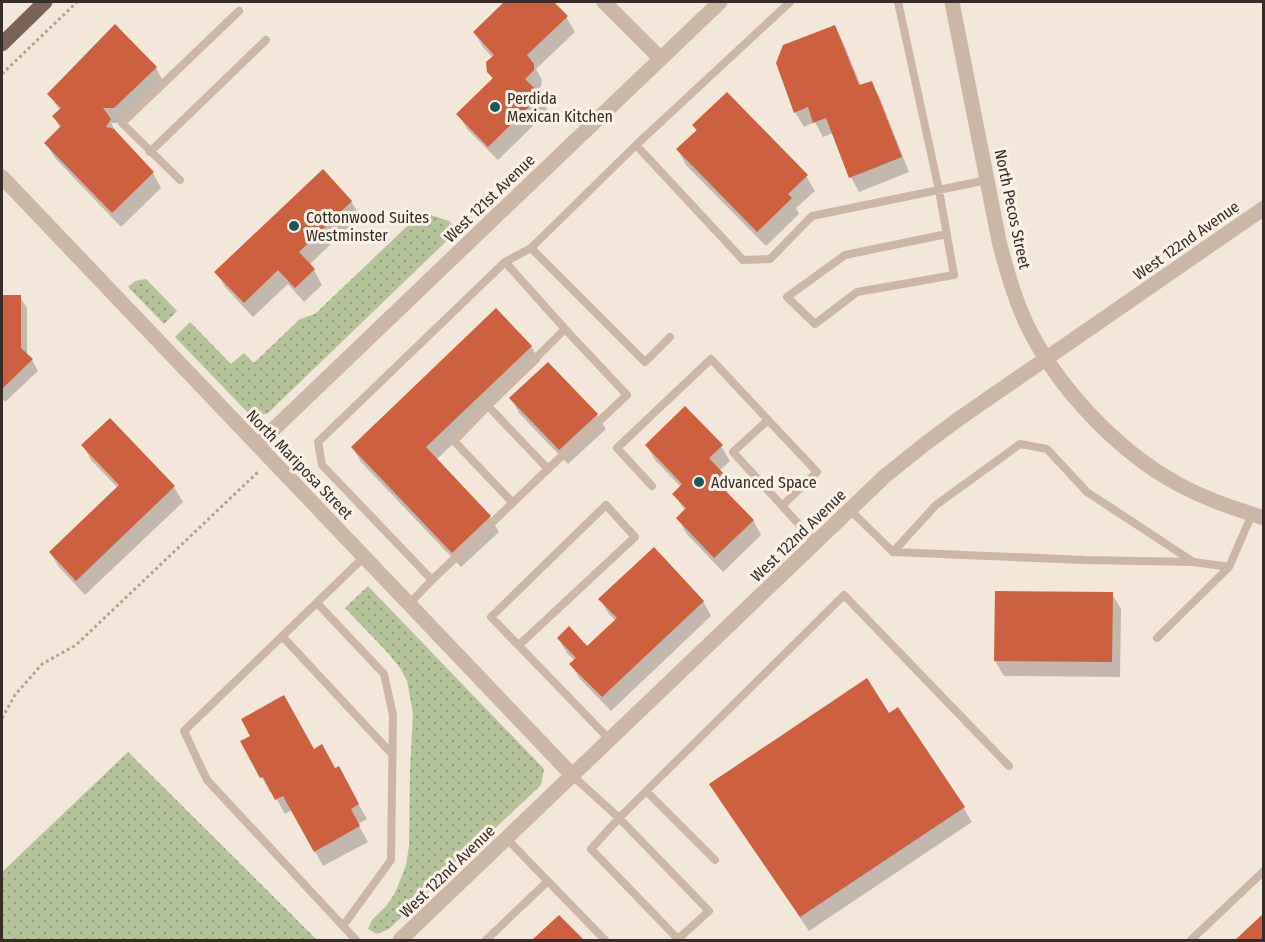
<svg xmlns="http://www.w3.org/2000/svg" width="1265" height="942" font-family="'Fira Sans Condensed',sans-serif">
	<defs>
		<pattern id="grass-dots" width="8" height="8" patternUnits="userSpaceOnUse" patternTransform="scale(1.5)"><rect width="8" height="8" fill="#b5c399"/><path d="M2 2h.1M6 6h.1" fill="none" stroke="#949f7d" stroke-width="1.8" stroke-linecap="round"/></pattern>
	</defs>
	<rect width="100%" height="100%" fill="#f3e7da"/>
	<!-- grass -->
	<path fill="url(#grass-dots)" d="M422,212l27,9 9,9 -191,184 -17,1 -75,-78 15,-15 41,42 13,-11 10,10 46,-44 15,-5z
		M146,279l31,32 -13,13 -36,-37 7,-6z
		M368,586l176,183 -3,16 -152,144 -12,5 -9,-5 4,-9 15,-15 8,-12 11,-28 3,-19 1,-76 3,-57 -6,-32 -7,-13 -12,-15 -43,-45z
		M128,752l189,188h-315v-68z"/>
	<!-- shadow -->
	<path fill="#0003" d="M506,2h46l14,15 9,15 -39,37 6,11 -1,6 -5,6 4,4 8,15 -50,49 -31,-31 -9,-15 35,-34 -5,-9 5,-13 -10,-11 -9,-15z
		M115,26l41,42 8,15 -41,40h-12l7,12 35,38 8,15 -40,39 -66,-69 -9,-15 14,-15 -6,-11 6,-6 -11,-17z
		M835,27l8,15 18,44 10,-3 9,15 29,74 -50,20 -8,-15 -18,-44 -10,4 -8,-15 -11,5 -9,-15z
		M694,126l112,50 9,15 -19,17 3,6 -33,32 -80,-81 -8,-15 19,-18z
		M351,201l9,15 -51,49 5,5 8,15 -18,17 -16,-18 -35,33 -28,-30 -9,-15z
		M2,297h18l7,11v47l5,5 6,11 -33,31 -3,-4z
		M531,346l9,15 -104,99 54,57 9,15 -38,35 -100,-105 -8,-14z
		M511,398l86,17 9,14 -38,35 -49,-51z
		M110,420l64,67 9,15 -98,93 -26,-28 -9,-15 68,-64 -27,-28 -8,-15z
		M647,446h74l9,15 -11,10 11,17 -4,5 27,27 8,15 -38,37 -37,-39 -8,-15 7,-7 -11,-17 7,-7 -26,-27z
		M1112,594l9,15 -1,68 -116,-1 -9,-15z
		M600,599l103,2 8,15 -100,95 -31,-32 -9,-14 4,-4 -8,-8 -9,-15 29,10 29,-27 -7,-7z
		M889,715l74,92 9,15 -163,109 -90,-132z
		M242,742l72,9 21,18 3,-1 29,51 -9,5 10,18 -45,24 -31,-56 -7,4 -13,-23 -2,1z
		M559,917l23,23h-48z"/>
	<!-- building -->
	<path fill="#cc603f" d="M504,2h50l14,14 -41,39 7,9v6l-9,9 16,16 -53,52 -32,-33 37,-36 -6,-6 -1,-10 8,-7 -21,-23z
		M115,24l42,43 -43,41h-11l8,11 -5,8 8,2 40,43 -42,41 -68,-70 17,-17 -9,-10 9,-8 -14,-14z
		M835,25l24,60 13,-4 30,76 -53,21 -23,-60 -13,5 -5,-16 -14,6 -18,-50 7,-18z
		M727,92l81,83 -20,19 4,4 -35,34 -81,-83 21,-19 -5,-5z
		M323,169l29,32 -53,51 16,17 -20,19 -17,-18 -34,33 -30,-31z
		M2,295h19v53l12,11 -31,30z
		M496,308l36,38 -106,101 65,69 -39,37 -101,-106z
		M548,362l50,52 -39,36 -50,-52z
		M685,406l38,39 -14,13 14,15 -8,7 39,40 -40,38 -38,-40 10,-10 -14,-14 10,-10 -37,-39z
		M110,418l65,68 -99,95 -27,-29 70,-67 -38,-40z
		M654,547l50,54 -102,96 -33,-33 7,-6 -19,-20 12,-12 18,20 30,-28 -19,-19z
		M995,591l118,1 -1,70 -118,-1z
		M867,678l22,35 9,-6 67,100 -165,110 -91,-133z
		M284,695l30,54 8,-5 13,24 4,-2 20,38 -8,5 9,17 -46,26 -31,-56 -8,4 -12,-23 -3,1 -20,-37 10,-5 -9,-17z
		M1264,913v27h-29z
		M559,915l25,25h-52z"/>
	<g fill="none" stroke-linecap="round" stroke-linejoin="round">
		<!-- path -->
		<path stroke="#b8a08f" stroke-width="3" stroke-dasharray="3 3" stroke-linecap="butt" d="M2,74l75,-72
			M2,718l13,-23 27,-31 34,-19 183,-174"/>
		<!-- service -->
		<path stroke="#ccb6a5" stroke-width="8" d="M898,2l41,188 15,85 -97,17 -42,32 -28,-27 58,-42 102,-21
			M636,145l154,-143
			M150,152l116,-112
			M180,180l-58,-57 117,-112
			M505,262l60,67
			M670,337l-25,25 -114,-114 105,-103 107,115 27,-1 42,-43 175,-36
			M488,406l77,-77 62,66 -79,74
			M652,486l-35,-38 94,-89 57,61
			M782,506l35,-34 -49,-52 -35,32 83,91
			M850,510l43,42 192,8 109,2 35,5 23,-53
			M893,552l43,-47 84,-61 27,5 40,43 105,69
			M432,580l116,-111 -60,-63 -34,35 59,62
			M317,603l67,71 9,41 -2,145 -48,66
			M409,604l23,-24 -110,-115 -4,-23 187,-180 26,-14
			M282,636l110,118
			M1157,638l72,-71
			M519,645l116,-108 -29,-32 -115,112 119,123
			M573,776l46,42 90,93 -31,28 -87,-90 28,-31 225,-223 165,171
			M646,791l69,69
			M507,839l98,101
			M356,940l-149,-160 -23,-49 180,-174
			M486,940l62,-59
			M1191,940l73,-69"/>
		<!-- minor -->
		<path stroke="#ccb6a5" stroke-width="15" d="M604,2l57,57
			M2,177l571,599
			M257,445l463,-443
			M400,940l485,-464 40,-32 35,-26 304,-210"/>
		<!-- tertiary -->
		<path stroke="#ccb6a5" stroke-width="15" d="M952,2l47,239c7,28 15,56 27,82 30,63 91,128 152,161 27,15 56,24 86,34"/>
		<!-- primary -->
		<path stroke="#7a6257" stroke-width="15" d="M2,44l43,-42"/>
	</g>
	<!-- markers -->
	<g fill="#1a575b" stroke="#faf1e7" stroke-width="2">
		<circle cx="495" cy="107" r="6"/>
		<circle cx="294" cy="226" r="6"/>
		<circle cx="699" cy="482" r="6"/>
	</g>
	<g text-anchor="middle" stroke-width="6" stroke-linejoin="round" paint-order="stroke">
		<!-- poi labels -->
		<g font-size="16" fill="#372c27" stroke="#faf1e7" text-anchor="start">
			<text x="507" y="104">Perdida<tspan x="507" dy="18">Mexican Kitchen</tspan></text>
			<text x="306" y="223">Cottonwood Suites<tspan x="306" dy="18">Westminster</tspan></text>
			<text x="711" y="488">Advanced Space</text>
		</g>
		<!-- street labels -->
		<g font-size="16" fill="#372c27" stroke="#faf1e7">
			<text transform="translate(489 198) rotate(-44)" y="6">West 121st Avenue</text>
			<text transform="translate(1013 209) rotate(78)" y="6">North Pecos Street</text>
			<text transform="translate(1186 240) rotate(-35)" y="6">West 122nd Avenue</text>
			<text transform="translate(300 464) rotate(46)" y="6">North Mariposa Street</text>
			<text transform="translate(798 535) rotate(-44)" y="6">West 122nd Avenue</text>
			<text transform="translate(447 871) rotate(-44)" y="6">West 122nd Avenue</text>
		</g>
	</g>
	<!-- border -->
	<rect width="1265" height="942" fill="none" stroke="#372c27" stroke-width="6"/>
</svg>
